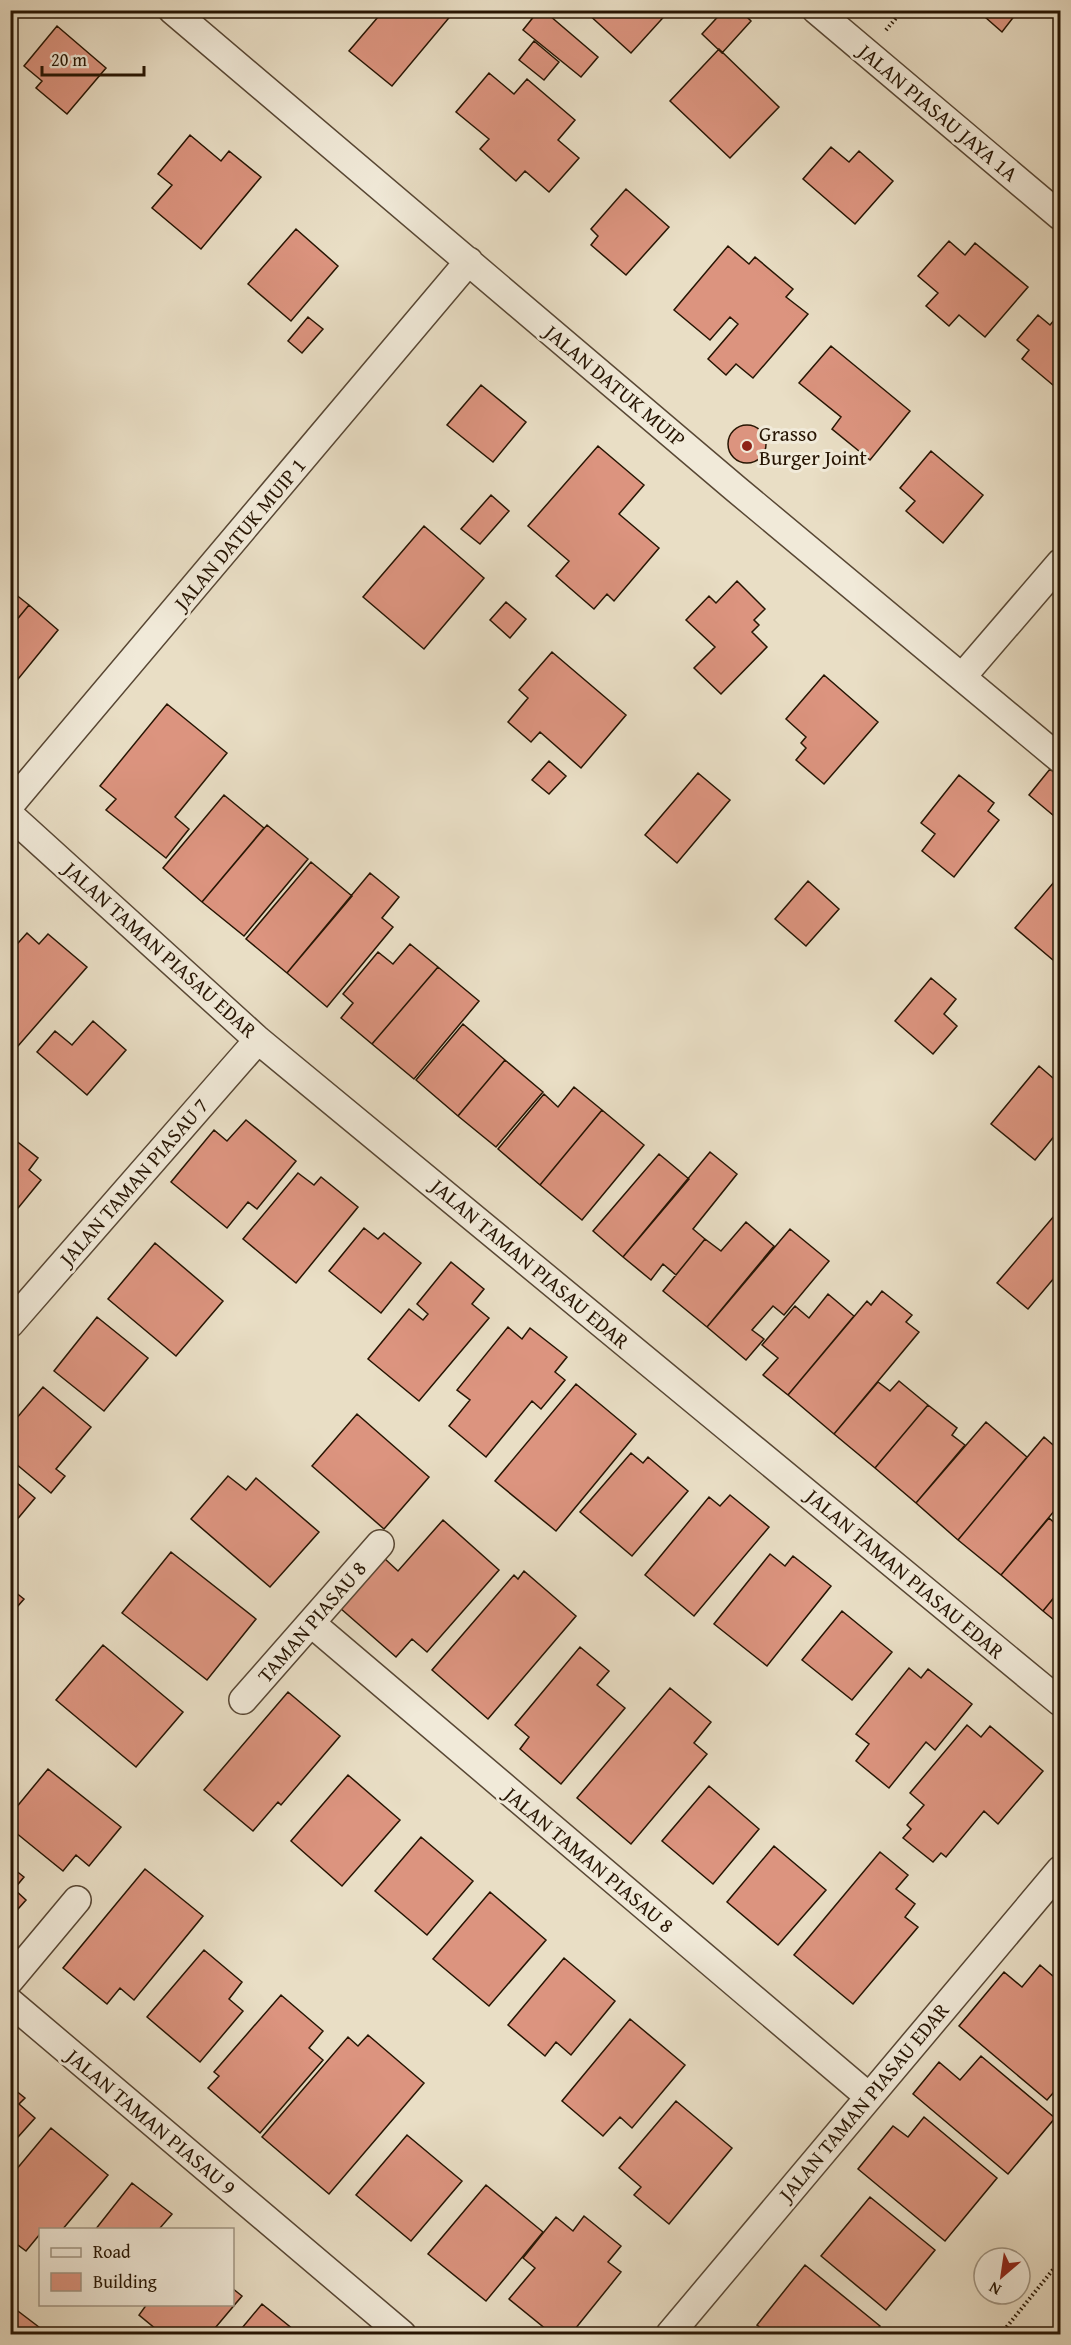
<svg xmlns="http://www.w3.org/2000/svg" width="1071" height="2345" font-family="'Gentium Book Plus',serif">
	<rect width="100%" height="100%" fill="#e9dec5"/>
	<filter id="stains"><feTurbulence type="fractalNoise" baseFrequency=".00333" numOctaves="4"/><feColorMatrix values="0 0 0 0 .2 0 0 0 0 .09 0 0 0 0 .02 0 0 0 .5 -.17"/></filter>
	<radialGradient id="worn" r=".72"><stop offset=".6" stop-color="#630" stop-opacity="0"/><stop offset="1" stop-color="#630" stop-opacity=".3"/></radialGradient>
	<!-- building -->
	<path fill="#dc947f" stroke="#271503" stroke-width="1.5" d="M384,10h67l2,3 -61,73 -43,-35z
		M539,10h4l55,47 -17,20 -58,-47z
		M590,10h80l-39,43 -44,-40z
		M724,10h16l11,11 -29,32 -20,-19z
		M977,10h42l-17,22z
		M57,26l49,42 -39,46 -31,-26 6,-7 -18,-15z
		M534,41l25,21 -15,18 -25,-20z
		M719,49l60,58 -49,51 -60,-57z
		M489,73l25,21 13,-15 48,41 -17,20 21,18 -30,34 -24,-21 -9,10 -36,-32 9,-10 -33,-27z
		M190,135l31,26 8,-10 32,26 -60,72 -49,-41 20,-23 -14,-11z
		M831,147l18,15 10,-11 34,30 -38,43 -52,-45z
		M626,189l43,38 -43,48 -35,-30 7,-9 -7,-7z
		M296,229l42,37 -47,55 -43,-37z
		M949,241l16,14 10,-12 53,44 -43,50 -26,-22 -10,11 -23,-20 12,-13 -20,-17z
		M728,246l21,18 6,-7 38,32 -7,8 22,17 -55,64 -17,-14 -10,11 -18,-16 30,-35 -8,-7 -20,23 -36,-30z
		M1038,315l12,10 5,-6 5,5v67l-38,-32 7,-9 -12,-10z
		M308,317l15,12 -21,24 -14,-12z
		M831,346l79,65 -40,49 -38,-31 9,-12 -42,-34z
		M481,385l45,37 -33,40 -46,-37z
		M728 444a19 19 0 1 1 38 0a19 19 0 1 1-38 0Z
		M598,446l46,39 -25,29 40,34 -45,53 -7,-7 -13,15 -38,-33 13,-15 -41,-35z
		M931,451l52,44 -40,48 -37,-32 9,-10 -15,-13z
		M491,495l18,16 -29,33 -19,-15z
		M424,526l60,52 -60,71 -61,-52z
		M737,581l28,28 -11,11 5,5 -7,7 15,15 -46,47 -27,-26 21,-21 -29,-27 23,-24 7,7z
		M10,590l19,15 -19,23z
		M506,602l20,17 -16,19 -20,-18z
		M29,605l29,25 -48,59v-61z
		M552,652l74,63 -45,53 -41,-36 -9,10 -23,-20 20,-24 -9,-8z
		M824,675l54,47 -54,62 -28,-24 10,-12 -5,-5 5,-6 -20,-18z
		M167,704l60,49 -52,64 14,12 -23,29 -60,-48 10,-11 -16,-13z
		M549,761l17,15 -17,18 -17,-14z
		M1050,769l10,8v31l-6,8 -25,-21z
		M698,773l32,27 -53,63 -32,-28z
		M959,775l35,28 -6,8 11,9 -45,57 -32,-26 13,-17 -14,-11z
		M224,795l40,33 -62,74 -39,-34z
		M267,825l41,34 -64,77 -42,-34z
		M311,862l41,34 -65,77 -41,-34z
		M370,873l29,24 -17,21 11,9 -66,80 -40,-34z
		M1060,875v91l-45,-38z
		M808,881l31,28 -33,37 -31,-27z
		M27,933l12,11 9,-10 39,33 -69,79 -8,-6v-88z
		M410,944l28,23 -66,77 -31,-26 12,-15 -10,-9 35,-42 15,12z
		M438,967l41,34 -65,78 -42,-35z
		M931,978l25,21 -12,15 13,12 -24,28 -38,-33z
		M93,1021l33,29 -39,45 -50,-43 18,-21 17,14z
		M463,1024l42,36 -47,56 -42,-36z
		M505,1060l38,32 -47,55 -38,-31z
		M1039,1066l21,18v45l-25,31 -44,-36z
		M574,1087l28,23 -62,75 -42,-36 46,-55 14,13z
		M602,1110l42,35 -62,75 -42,-35z
		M246,1120l50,41 -39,48 -9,-7 -21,26 -56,-46 43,-52 13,11z
		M10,1136l28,22 -9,12 12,10 -31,38z
		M710,1152l27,22 -44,55 12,10 -29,36 -13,-11 -12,16 -28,-23z
		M659,1154l30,25 -66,78 -30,-26z
		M298,1173l16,12 7,-8 37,30 -62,76 -53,-44z
		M1060,1209v62l-32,38 -31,-26z
		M746,1222l28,24 -67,81 -44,-36 42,-52 16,12z
		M364,1228l14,11 6,-6 37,30 -40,50 -52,-42z
		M790,1229l39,32 -45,54 -11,-9 -21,24 12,9 -18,21 -39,-33z
		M155,1243l68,58 -47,55 -68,-57z
		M451,1262l33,27 -12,15 17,14 -70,83 -51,-42 41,-50 14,11 5,-6 -11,-10z
		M882,1291l30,24 -6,7 13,10 -85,102 -46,-39 79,-94 4,4z
		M828,1294l26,22 -66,79 -25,-20 15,-17 -16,-13 33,-39 14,12z
		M97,1317l51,41 -44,53 -50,-40z
		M508,1327l14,12 8,-11 37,29 -12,15 10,8 -24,29 -9,-8 -46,56 -37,-31 21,-26 -13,-10z
		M899,1381l29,24 -53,63 -41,-34 44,-52 12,9z
		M576,1384l60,50 -80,97 -61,-50z
		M43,1387l48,40 -35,42 9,7 -14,17 -41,-34v-33z
		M928,1405l29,23 -5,7 13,10 -49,58 -41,-35z
		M357,1414l72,63 -45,52 -72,-63z
		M986,1422l41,35 -69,83 -42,-37z
		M1044,1437l16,14v53l-59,71 -43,-35z
		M631,1453l12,10 5,-6 40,34 -56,65 -52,-44z
		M228,1476l18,14 10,-12 63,54 -49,55 -79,-68z
		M10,1477l25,21 -25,30z
		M730,1495l39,32 -75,89 -49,-41 64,-78 11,9z
		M1049,1518l11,10v62l-17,21 -42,-36z
		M443,1520l56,50 -72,82 -15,-13 -16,18 -56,-49 44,-50 14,13z
		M171,1552l85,67 -49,61 -85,-67z
		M770,1554l15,12 8,-10 38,30 -64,80 -53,-42z
		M524,1571l52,45 -88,103 -56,-49 82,-95 4,4z
		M10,1588l14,11 -14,16z
		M1060,1590v35l-17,-14z
		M842,1611l50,41 -40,48 -50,-40z
		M103,1645l80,67 -47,55 -80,-67z
		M580,1647l29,24 -12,14 28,23 -64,76 -41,-35 9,-12 -14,-12z
		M909,1668l12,10 7,-9 44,35 -37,46 -9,-8 -37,46 -33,-27 13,-17 -13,-10z
		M670,1688l41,34 -17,21 13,11 -76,90 -54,-46z
		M288,1692l52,44 -59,69 -3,-3 -25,29 -49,-41z
		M967,1725l14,12 9,-11 53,45 -45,53 -14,-13 -38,46 -5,-4 -8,9 -30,-24 8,-9 -4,-4 17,-20 -14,-12z
		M48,1769l73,58 -32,39 -13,-11 -13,16 -53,-43v-13z
		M348,1775l52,45 -58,66 -51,-45z
		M709,1786l50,43 -46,55 -51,-43z
		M421,1837l52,44 -46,54 -52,-44z
		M774,1846l52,44 -48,55 -51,-43z
		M880,1852l28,23 -12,14 19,15 -10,13 13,10 -65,77 -59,-49z
		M10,1866l14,11 -10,12 12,11 -16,18z
		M145,1869l58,47 -69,84 -14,-12 -13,16 -44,-36z
		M490,1892l56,48 -57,66 -56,-47z
		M204,1950l38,32 -13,17 14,12 -43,51 -53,-45z
		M564,1958l51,43 -44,54 -15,-13 -11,14 -37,-31z
		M1040,1965l20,17v103l-13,15 -88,-74 45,-54 18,15z
		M281,1995l42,36 -14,17 14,12 -63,73 -52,-45 11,-12 -5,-4z
		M630,2019l55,46 -53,63 -12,-11 -17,19 -41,-35z
		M368,2035l56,48 -95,111 -67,-57 86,-100 10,9z
		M981,2056l74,62 -47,56 -95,-80 26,-32 21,18z
		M10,2086l15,12 -6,6 16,14 -25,28z
		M676,2101l56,47 -63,76 -35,-29 7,-8 -22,-19z
		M924,2117l73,61 -52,63 -87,-72 35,-43 15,11z
		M51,2128l57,47 -46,55h-22v4l-14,17 -16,-12v-62z
		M407,2135l55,46 -51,60 -55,-46z
		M132,2183l40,31 -12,14 1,2h-66z
		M486,2185l57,47 -57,69 -58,-47z
		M870,2197l65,53 -49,60 -65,-54z
		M584,2216l37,30 -13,16 13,10 -50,62h-19l-43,-35 26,-31 -12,-10 33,-41 17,14z
		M805,2265l75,61 -7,8h-104l-12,-9z
		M232,2288l10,8 -32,38h-14l-2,-2 -2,2h-30l-23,-19 8,-11h85z
		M262,2304l37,30h-62z
		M10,2305l38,29h-38z"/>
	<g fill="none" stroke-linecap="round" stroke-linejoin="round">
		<defs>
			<path id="minor" d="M172,10l564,479 324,270
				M816,10l244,206
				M962,677l98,-114
				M10,805l459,-544
				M10,815l248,225 802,662
				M10,1324l248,-284
				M311,1623l557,473
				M243,1700l137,-156
				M10,1980l67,-80
				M10,2002l392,332
				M670,2334l390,-464"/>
		</defs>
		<!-- minor casing -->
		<use href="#minor" stroke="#584734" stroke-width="30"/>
		<!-- path -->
		<path stroke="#271503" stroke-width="4" stroke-dasharray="1.5 3" stroke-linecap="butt" d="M886,30l17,-20
			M1001,2334l59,-73"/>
		<!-- minor -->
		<use href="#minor" stroke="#f1ead9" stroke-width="27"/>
	</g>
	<!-- markers -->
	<circle fill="#8f2418" stroke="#f1ead9" stroke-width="2" cx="747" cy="446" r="6"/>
	<g text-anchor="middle" stroke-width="6" stroke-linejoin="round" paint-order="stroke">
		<!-- street labels -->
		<g font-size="21" fill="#271503" stroke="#f1ead9">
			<text transform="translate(938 113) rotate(40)" y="7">JALAN PIASAU JAYA 1A</text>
			<text transform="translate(615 386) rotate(40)" y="7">JALAN DATUK MUIP</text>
			<text transform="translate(240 534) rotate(-50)" y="7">JALAN DATUK MUIP 1</text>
			<text transform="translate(160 950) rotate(42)" y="7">JALAN TAMAN PIASAU EDAR</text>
			<text transform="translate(134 1182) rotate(-49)" y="7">JALAN TAMAN PIASAU 7</text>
			<text transform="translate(530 1264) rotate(40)" y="7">JALAN TAMAN PIASAU EDAR</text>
			<text transform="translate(905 1574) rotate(40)" y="7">JALAN TAMAN PIASAU EDAR</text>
			<text transform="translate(312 1622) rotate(-49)" y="7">TAMAN PIASAU 8</text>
			<text transform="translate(589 1860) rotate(40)" y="7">JALAN TAMAN PIASAU 8</text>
			<text transform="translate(864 2102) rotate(-50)" y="7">JALAN TAMAN PIASAU EDAR</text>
			<text transform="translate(151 2122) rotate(40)" y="7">JALAN TAMAN PIASAU 9</text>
		</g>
		<!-- poi labels -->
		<g font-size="21" fill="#271503" stroke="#f1ead9" text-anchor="start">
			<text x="759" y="441">Grasso<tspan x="759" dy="24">Burger Joint</tspan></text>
		</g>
	</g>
	<!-- margin -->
	<rect width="1071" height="2345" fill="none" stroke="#e9dec5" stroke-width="36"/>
	<rect x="12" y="12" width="1047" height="2321" fill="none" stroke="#271503" stroke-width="3"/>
	<rect x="18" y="18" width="1035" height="2309" fill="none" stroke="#271503" stroke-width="1.5"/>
	<!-- legend -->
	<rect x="39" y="2228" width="195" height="78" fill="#f1ead9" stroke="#a09583" stroke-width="1.5"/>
	<rect x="51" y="2248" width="30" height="9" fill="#f1ead9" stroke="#a09583" stroke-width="1.5"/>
	<text x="93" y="2258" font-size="18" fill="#271503">Road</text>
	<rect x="51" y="2273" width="30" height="18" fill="#dc947f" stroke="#a09583" stroke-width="1.5"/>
	<text x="93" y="2288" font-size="18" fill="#271503">Building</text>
	<!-- north arrow -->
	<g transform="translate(1002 2276) rotate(209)"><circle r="28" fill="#f1ead9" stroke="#a09583" stroke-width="1.5"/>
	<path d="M0-4.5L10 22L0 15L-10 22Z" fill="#8f2418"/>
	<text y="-9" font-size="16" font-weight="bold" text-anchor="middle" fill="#271503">N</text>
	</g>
	<!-- scale -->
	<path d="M42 66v9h102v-9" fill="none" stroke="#271503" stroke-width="3"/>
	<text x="51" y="66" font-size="18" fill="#271503" stroke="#f1ead9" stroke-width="4.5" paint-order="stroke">20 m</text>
	<rect width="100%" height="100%" filter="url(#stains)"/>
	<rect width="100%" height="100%" fill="url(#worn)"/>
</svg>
